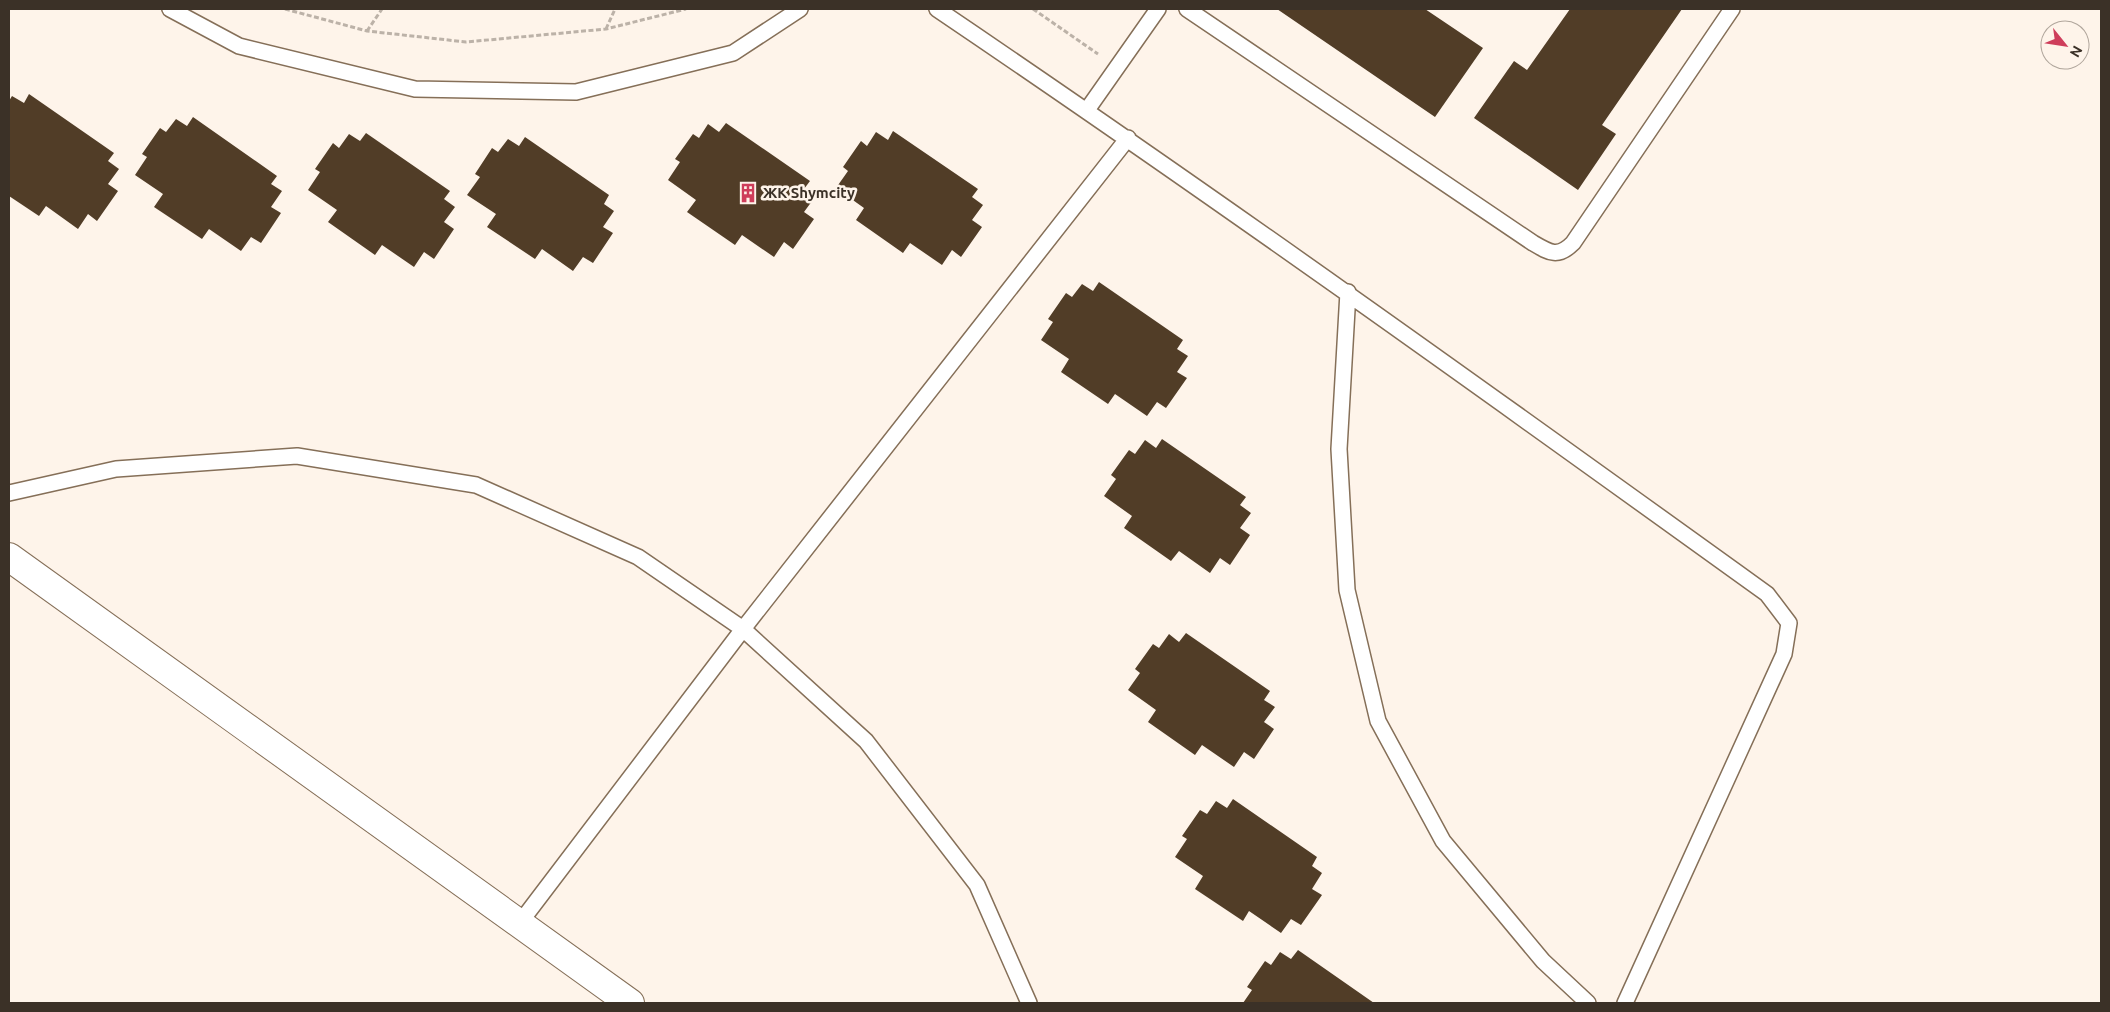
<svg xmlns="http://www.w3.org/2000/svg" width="2110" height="1012" font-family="Ubuntu,sans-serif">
	<rect width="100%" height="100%" fill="#fef4ea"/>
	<!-- building -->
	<path fill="#513d27" d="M1277,9h148l58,39 -48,69z
		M1570,9h112l-80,116 14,9 -38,56 -104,-72 40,-57 13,9z
		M29,94l85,59 -6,8 11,8 -11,15 10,7 -21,30 -9,-7 -10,15 -32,-23 -7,10 -30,-20v-95l3,-5 12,7z
		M193,117l84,59 -6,8 11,7 -11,16 10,6 -20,30 -10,-6 -10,14 -32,-22 -7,10 -48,-32 9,-13 -28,-19 12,-18 -5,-3 18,-26 6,4 10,-13 11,7z
		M726,123l84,58 -6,8 11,8 -11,15 10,7 -21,30 -9,-7 -10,15 -32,-22 -7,10 -48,-33 9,-12 -28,-20 12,-18 -5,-3 18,-25 6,4 9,-14 11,8z
		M893,131l85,58 -6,8 11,8 -11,15 10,7 -21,30 -9,-7 -10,15 -32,-22 -7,10 -47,-33 8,-12 -28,-20 12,-17 -5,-4 18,-26 6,5 9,-14 12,8z
		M366,133l84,58 -6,8 11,8 -11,15 10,7 -20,30 -10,-7 -10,15 -32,-22 -7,10 -47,-33 9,-12 -29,-20 12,-18 -5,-3 18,-26 6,5 10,-14 11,7z
		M525,137l84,58 -5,9 10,7 -11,16 10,6 -20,30 -10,-6 -10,14 -31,-22 -7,10 -48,-32 9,-13 -29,-19 13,-18 -5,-3 17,-26 6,4 10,-13 11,7z
		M1099,282l84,58 -6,9 11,7 -11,16 10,6 -21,30 -9,-6 -10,14 -32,-22 -7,10 -47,-32 8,-13 -28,-19 12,-18 -5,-3 18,-26 6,4 10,-13 11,7z
		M1162,439l84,58 -6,8 11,8 -11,15 10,7 -20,30 -10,-7 -10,15 -31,-22 -8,10 -47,-33 8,-12 -28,-20 12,-17 -5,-4 18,-25 6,4 10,-14 11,8z
		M1186,633l84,58 -6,9 11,7 -11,15 10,7 -20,30 -10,-7 -10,15 -32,-22 -7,10 -47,-33 8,-12 -28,-20 12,-17 -5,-4 18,-25 6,4 10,-14 10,8z
		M1233,799l84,58 -5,9 10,7 -10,16 10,6 -21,30 -10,-6 -10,14 -32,-22 -6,10 -48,-32 8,-13 -28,-19 12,-18 -5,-3 18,-26 7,4 9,-13 11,7z
		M1298,950l76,53h-131l9,-13 -5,-3 18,-26 6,4 9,-13 11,7z"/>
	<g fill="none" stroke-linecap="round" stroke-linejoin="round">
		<defs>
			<path id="service" d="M170,9l69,37 176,43 161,3 157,-39 67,-44
				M937,9c281,190 555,387 830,585l22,29 -5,31 -159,349
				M1187,9l346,234c17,10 25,15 40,0l159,-234
				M1087,110l71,-101
				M1348,292l-9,157 8,141 31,131 65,120 100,120 45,42
				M9,493l107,-24 181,-13 179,29 162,72 105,72 123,112 111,144 52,118
				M519,924l224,-295 385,-491"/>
			<path id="tertiary" d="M9,557l621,446"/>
		</defs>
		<!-- service casing -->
		<use href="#service" stroke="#856f58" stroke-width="18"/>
		<!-- tertiary casing -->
		<use href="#tertiary" stroke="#856f58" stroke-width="30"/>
		<!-- path -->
		<path stroke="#bcb2a8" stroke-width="3" stroke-dasharray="5 2.5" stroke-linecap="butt" d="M285,9l82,22 99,11 140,-13 80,-20
			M1033,9l65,45
			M606,29l9,-20
			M367,31l15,-22"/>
		<!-- service -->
		<use href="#service" stroke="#fff" stroke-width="15"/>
		<!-- tertiary -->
		<use href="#tertiary" stroke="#fff" stroke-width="28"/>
	</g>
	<!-- icons -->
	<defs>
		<symbol id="building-bare" viewBox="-9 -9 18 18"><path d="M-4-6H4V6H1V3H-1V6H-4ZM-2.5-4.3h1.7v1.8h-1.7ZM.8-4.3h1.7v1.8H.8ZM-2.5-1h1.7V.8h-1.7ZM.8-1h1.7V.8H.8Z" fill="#ce3e5b" stroke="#fef4ea" stroke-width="2.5" paint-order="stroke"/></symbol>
	</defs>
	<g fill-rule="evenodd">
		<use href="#building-bare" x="734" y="179" width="28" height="28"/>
	</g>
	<g text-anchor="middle" stroke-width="5" stroke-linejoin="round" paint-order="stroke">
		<!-- poi labels -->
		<g font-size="15" font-weight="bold" fill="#3b3127" stroke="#fef4ea" text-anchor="start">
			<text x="763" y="198">ЖК Shymcity</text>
		</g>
	</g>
	<!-- border -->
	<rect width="2110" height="1012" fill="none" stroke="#3b3127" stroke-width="20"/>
	<!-- north arrow -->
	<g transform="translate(2065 45) rotate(120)"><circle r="24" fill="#fef4ea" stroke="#b0a69c"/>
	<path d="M0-4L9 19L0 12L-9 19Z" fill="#ce3e5b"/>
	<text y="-8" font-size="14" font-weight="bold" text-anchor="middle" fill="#3b3127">N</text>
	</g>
</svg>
